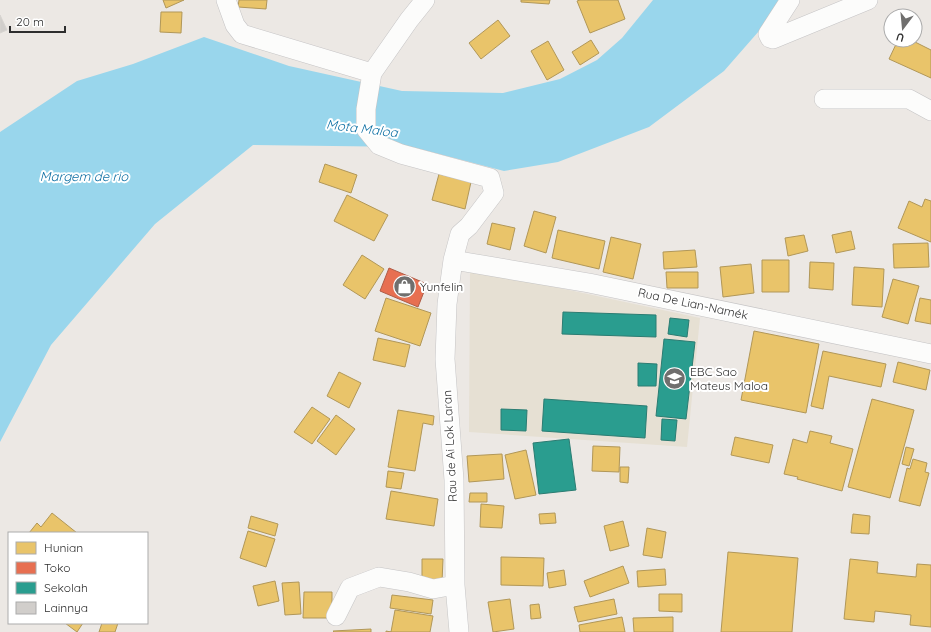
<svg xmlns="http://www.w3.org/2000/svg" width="931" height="632" font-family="Quicksand,sans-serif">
	<rect width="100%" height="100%" fill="#ece8e4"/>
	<!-- education -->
	<path fill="#e6e0d3" d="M470,269l230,49 -13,129 -218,-15z"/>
	<!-- water -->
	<path fill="#99d6ec" d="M653,0h133l-62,71 -75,56 -91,35 -54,9 -92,-24 -159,-2 -98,79 -104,121 -51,97v-310l77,-51 56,-17 71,-27 85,29 113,25 101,2 57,-14 37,-19 25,-22z"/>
	<!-- homes -->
	<path fill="#e9c46a" stroke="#b19758" d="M163,0h21l-18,8z
		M239,0h28l-1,9 -28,-2z
		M521,0h29l-1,4 -28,-2z
		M580,0h38l7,19 -35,14 -13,-32z
		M161,12h21l-1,21 -21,-1z
		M498,20l12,16 -29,23 -12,-16z
		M591,40l8,13 -19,12 -8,-13z
		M898,40h13l20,10v28l-42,-19z
		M548,41l16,29 -17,10 -16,-29z
		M325,164l32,11 -6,18 -32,-11z
		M439,174l32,8 -6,27 -33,-9z
		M347,195l41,20 -14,26 -40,-20z
		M925,199l6,2v41l-33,-14 11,-27 13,6z
		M534,211l22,6 -10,36 -22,-7z
		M492,223l23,5 -5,22 -23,-6z
		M558,230l47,11 -6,28 -47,-11z
		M851,231l4,18 -19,4 -4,-18z
		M804,235l4,16 -20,5 -3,-18z
		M611,237l30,7 -8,35 -30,-7z
		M928,243l1,24 -35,1 -1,-24z
		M695,250l2,17 -33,2 -1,-17z
		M362,255l22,14 -19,30 -22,-14z
		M762,260h27v32h-27z
		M810,262l24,1 -1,27 -24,-2z
		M751,264l3,29 -31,4 -3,-30z
		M854,267l30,2 -2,38 -30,-2z
		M666,272h32v16h-31z
		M893,279l26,7 -11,38 -26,-7z
		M386,298l45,15 -11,33 -45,-15z
		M920,298l11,2v24l-16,-3z
		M754,331l65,13 -13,69 -65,-13z
		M378,338l32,7 -5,22 -32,-7z
		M823,351l63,13 -5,23 -52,-11 -6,33 -12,-3z
		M898,362l32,8 -4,20 -33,-8z
		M339,372l22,11 -12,25 -22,-12z
		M872,399l42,11 -24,88 -42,-11z
		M312,407l18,12 -18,25 -18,-12z
		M398,410l36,6 -1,9 -10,-2 -8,48 -27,-4z
		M336,415l19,14 -19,26 -19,-14z
		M810,431l22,5 -2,7 23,6 -11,42 -45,-12 1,-2 -14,-3 9,-35 14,4z
		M735,437l38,8 -4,18 -38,-8z
		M593,446l27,1 -1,25 -27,-1z
		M906,447l8,2 -5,17 -7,-2z
		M526,450l10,45 -21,4 -10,-44z
		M502,454l2,25 -35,3 -2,-26z
		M913,459l14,4 -2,9 4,1 -9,33 -21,-5 8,-33 3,1z
		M620,467h9l-1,16 -8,-1z
		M388,471l16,2 -3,16 -15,-2z
		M391,491l47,8 -4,27 -48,-7z
		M470,493h17v9h-18z
		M481,504l23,2 -2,22 -22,-1z
		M52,513l25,20h-48l8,-10 4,4z
		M555,513l1,10 -16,1 -1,-10z
		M853,514l17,2 -1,18 -18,-1z
		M251,516l27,8 -3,12 -27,-8z
		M623,521l6,25 -19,5 -6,-25z
		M647,528l19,4 -4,26 -19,-3z
		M248,531l27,8 -9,28 -26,-9z
		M728,552l70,6 -6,74h-71z
		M501,557l43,1 -1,28 -42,-1z
		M422,559h21l-1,23h-20z
		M850,559l28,3 -1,11 39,4 1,-13 14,1v62l-21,-2 1,-10 -36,-4 -1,11 -30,-3z
		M623,566l6,17 -39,14 -6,-16z
		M665,569l1,16 -28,2 -1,-16z
		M564,570l2,15 -17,3 -2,-15z
		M275,581l4,20 -21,5 -5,-20z
		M299,582l2,32 -16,1 -3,-32z
		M304,592h28v26h-29z
		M659,594h23v18l-23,-1z
		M392,595l41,5 -2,14 -41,-6z
		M510,599l4,30 -21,3 -5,-30z
		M614,599l3,15 -39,8 -4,-15z
		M539,604l2,14 -10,1 -1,-14z
		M395,610l38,6 -3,16h-44v-1l5,1z
		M622,617l3,15h-45l-1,-7z
		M673,617v15h-39l-1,-14z
		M65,623h18l-6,9z
		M102,623h16l-3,9h-16z
		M371,629v3h-37l-1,-1z"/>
	<!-- shops -->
	<path fill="#e76f51" stroke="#b05c46" d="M389,268l38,16 -9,23 -38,-16z"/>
	<!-- schools -->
	<path fill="#2a9d8f" stroke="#2b7c72" d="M563,312l93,3v22l-94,-3z
		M670,318l19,2 -2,17 -19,-3z
		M664,339l31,3 -9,77 -30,-3z
		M638,363l19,1 -1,22h-18z
		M544,399l103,7 -2,32 -103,-7z
		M501,409l26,1 -1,21 -25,-1z
		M662,419l15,1 -2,21 -14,-1z
		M569,439l7,51 -37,4 -6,-51z"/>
	<!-- building -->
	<path fill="#d1cecb" stroke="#d7d4d0" d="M0,15l7,15 -7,3z"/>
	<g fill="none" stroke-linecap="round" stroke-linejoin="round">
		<defs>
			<path id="minor" d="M226,0l9,25 7,9 130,39
				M425,0l-16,20 -37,53 -6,36v20l13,16 22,9 89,24 4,15 -25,33 -9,8 -7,26 -6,44 -2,55 9,121 1,105 4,47
				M790,0l-22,34 2,4 3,1 95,-39
				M824,99h85l22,12
				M453,260l136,23 342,71
				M336,616l14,-28 29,-11 30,5 24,7 22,-4"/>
		</defs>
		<!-- minor casing -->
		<use href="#minor" stroke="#c5c4c5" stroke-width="20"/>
		<!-- minor -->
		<use href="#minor" stroke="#fcfcfb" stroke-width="19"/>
	</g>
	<!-- icons -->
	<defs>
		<symbol id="shop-disc" viewBox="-11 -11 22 22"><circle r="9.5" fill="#706f6e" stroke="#fff"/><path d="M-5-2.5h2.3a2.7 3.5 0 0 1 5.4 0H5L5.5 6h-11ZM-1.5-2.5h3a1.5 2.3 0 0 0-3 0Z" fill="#fff"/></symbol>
		<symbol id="school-disc" viewBox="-11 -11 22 22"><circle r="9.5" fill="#706f6e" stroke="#fff"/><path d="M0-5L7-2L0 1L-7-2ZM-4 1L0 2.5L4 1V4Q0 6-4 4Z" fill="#fff"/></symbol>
	</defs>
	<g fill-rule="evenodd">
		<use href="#shop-disc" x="392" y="274" width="25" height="25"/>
		<use href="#school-disc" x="662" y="366" width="25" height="25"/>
	</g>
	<g text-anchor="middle" stroke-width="4" stroke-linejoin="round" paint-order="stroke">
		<!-- poi labels -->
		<g font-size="12" fill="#2e2e2e" stroke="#fff" text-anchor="start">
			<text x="420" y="291">Yunfelin</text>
			<text x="690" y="376">EBC Sao<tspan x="690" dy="14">Mateus Maloa</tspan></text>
		</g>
		<!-- street labels -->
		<g font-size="12" fill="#2e2e2e" stroke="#fff">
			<text transform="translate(693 304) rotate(12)" y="4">Rua De Lian-Namék</text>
			<text transform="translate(450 446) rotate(-93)" y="4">Rau de Ai Lok Laran</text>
		</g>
		<!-- water labels -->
		<g font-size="13" font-style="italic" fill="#0d6fa3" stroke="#fff">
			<text transform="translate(362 128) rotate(7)" y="5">Mota Maloa</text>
			<text x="84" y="181">Margem de rio</text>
		</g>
	</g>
	<!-- legend -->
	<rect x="8" y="532" width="140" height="92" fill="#ffffff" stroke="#ababab"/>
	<rect x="16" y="542" width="20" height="12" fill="#e9c46a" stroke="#ababab"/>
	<text x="44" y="552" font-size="12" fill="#2e2e2e">Hunian</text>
	<rect x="16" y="562" width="20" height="12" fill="#e76f51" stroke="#ababab"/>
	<text x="44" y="572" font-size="12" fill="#2e2e2e">Toko</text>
	<rect x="16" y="582" width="20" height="12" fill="#2a9d8f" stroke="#ababab"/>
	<text x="44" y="592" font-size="12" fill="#2e2e2e">Sekolah</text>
	<rect x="16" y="602" width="20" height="12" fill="#d1cecb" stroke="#ababab"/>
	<text x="44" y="612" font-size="12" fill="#2e2e2e">Lainnya</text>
	<!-- north arrow -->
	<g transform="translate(903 28) rotate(196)"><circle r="19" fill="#ffffff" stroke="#ababab"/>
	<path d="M0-3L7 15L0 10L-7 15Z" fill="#706f6e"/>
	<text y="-6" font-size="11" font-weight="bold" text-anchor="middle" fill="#2e2e2e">U</text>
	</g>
	<!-- scale -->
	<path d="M10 26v6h55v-6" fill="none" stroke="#2e2e2e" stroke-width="2"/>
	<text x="16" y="26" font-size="12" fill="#2e2e2e" stroke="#ffffff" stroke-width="3" paint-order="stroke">20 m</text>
</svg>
